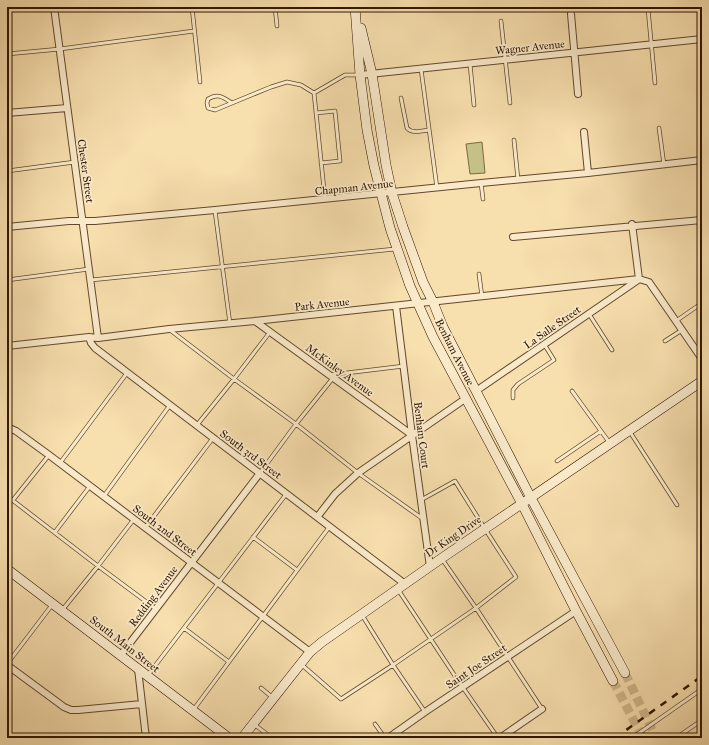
<svg xmlns="http://www.w3.org/2000/svg" width="709" height="745" font-family="'IM FELL Great Primer',serif">
	<rect width="100%" height="100%" fill="#f8dfae"/>
	<filter id="stains"><feTurbulence type="fractalNoise" baseFrequency=".005" numOctaves="4"/><feColorMatrix values="0 0 0 0 .2 0 0 0 0 .09 0 0 0 0 .02 0 0 0 .5 -.17"/></filter>
	<radialGradient id="worn" r=".72"><stop offset=".6" stop-color="#630" stop-opacity="0"/><stop offset="1" stop-color="#630" stop-opacity=".3"/></radialGradient>
	<!-- green -->
	<path fill="#c4c086" stroke="#7a6b44" d="M482,142l3,31 -15,1 -4,-30z"/>
	<g fill="none" stroke-linecap="round" stroke-linejoin="round">
		<!-- secondary-tunnel -->
		<path stroke="#d0b78b" stroke-width="9" stroke-dasharray="9 4.5" stroke-linecap="butt" d="M625,673l31,65
			M613,681l30,57"/>
		<defs>
			<path id="lane" d="M192,7l8,75
				M275,7l2,19
				M648,9l7,74
				M501,21l9,82
				M7,54l53,-5 134,-18
				M470,64l4,41
				M421,69l16,119
				M314,93l31,-18h13
				M401,98l6,30c5,6 15,3 22,2
				M232,103c-9,-6 -14,-10 -24,-4l-1,4 1,5 7,2 56,-23 16,-5 14,3 13,8 11,106
				M316,113l19,-2 5,50 -19,2
				M659,128l5,37
				M514,140l4,40
				M7,171l68,-9
				M481,183l2,16
				M215,211l15,113
				M479,274l3,23
				M7,280l82,-11
				M91,280l304,-31
				M589,314l23,36
				M676,321l26,-18
				M170,330l64,49 62,45 62,49 65,46
				M665,341l17,-11
				M330,375l74,-9
				M572,391l29,40
				M513,398v-8l5,-6 36,-24 -10,-16
				M197,425l37,-46 36,-47
				M630,432l47,73
				M557,461l44,-30 8,11
				M60,463l67,-90
				M260,473l36,-49 37,-46
				M7,496l91,70 58,43
				M104,496l66,-91
				M13,500l36,-45
				M145,528l68,-90
				M55,532l35,-46
				M253,537l44,33
				M442,559l34,49 66,101
				M399,591l58,88 41,59
				M63,609l35,-43 36,-47
				M362,615l31,50 32,47
				M184,628l45,34
				M7,664l45,-59
				M302,665l39,34 52,-34 83,-57 40,-31 -31,-48 -30,-48 -34,19
				M148,675l139,-182
				M261,688l11,9
				M194,709l136,-183
				M375,724l10,14
				M255,725l17,13
				M632,738l70,-49
				M676,738l26,-18"/>
			<path id="street" d="M54,7l44,331
				M571,14l7,80
				M360,75l342,-36
				M7,113l60,-5
				M584,132l4,41
				M632,224l7,55 10,3 53,77
				M7,227l62,-6h26l120,-11 266,-27 107,-10 114,-13
				M513,237l189,-17
				M396,306l16,129 18,132
				M255,321l157,114
				M89,337l2,6 4,5 310,236
				M7,346l82,-9 9,1 71,-9 86,-8 384,-42
				M476,391l162,-111
				M7,427l9,4 33,24 261,197
				M318,516l17,-22 23,-21 107,-74
				M120,656l140,-183
				M7,665l57,42 7,3h7l64,-6
				M138,669l8,69
				M7,734l5,4
				M388,738l37,-26 151,-101
				M500,738l42,-29"/>
			<path id="secondary" d="M355,7l5,68 7,55 7,36 16,62 20,58 23,51 89,167 54,107 37,70
				M361,28l11,46 14,91 6,28 11,34 20,55 10,20 10,25 33,64 55,107 94,175
				M7,569l222,169
				M242,738l68,-86 12,-10 120,-84 260,-177"/>
		</defs>
		<!-- lane casing -->
		<use href="#lane" stroke="#61482c" stroke-width="4.5"/>
		<!-- street casing -->
		<use href="#street" stroke="#61482c" stroke-width="8"/>
		<!-- secondary casing -->
		<use href="#secondary" stroke="#2f1601" stroke-width="10"/>
		<!-- lane -->
		<use href="#lane" stroke="#faeaca" stroke-width="3"/>
		<!-- street -->
		<use href="#street" stroke="#faeaca" stroke-width="6"/>
		<!-- secondary -->
		<use href="#secondary" stroke="#faeaca" stroke-width="9"/>
		<!-- rail -->
		<path stroke="#2f1601" stroke-width="2.5" stroke-dasharray="7 7" stroke-linecap="butt" d="M615,738l87,-62"/>
	</g>
	<g text-anchor="middle" stroke-width="3.5" stroke-linejoin="round" paint-order="stroke">
		<!-- street labels -->
		<g font-size="11" fill="#2f1601" stroke="#faeaca">
			<text transform="translate(530 47) rotate(-6)" y="4">Wagner Avenue</text>
			<text transform="translate(86 171) rotate(82)" y="4">Chester Street</text>
			<text transform="translate(354 187) rotate(-6)" y="4">Chapman Avenue</text>
			<text transform="translate(322 304) rotate(-6)" y="4">Park Avenue</text>
			<text transform="translate(552 327) rotate(-35)" y="4">La Salle Street</text>
			<text transform="translate(455 352) rotate(63)" y="4">Benham Avenue</text>
			<text transform="translate(340 370) rotate(36)" y="4">McKinley Avenue</text>
			<text transform="translate(422 435) rotate(83)" y="4">Benham Court</text>
			<text transform="translate(251 454) rotate(37)" y="4">South 3rd Street</text>
			<text transform="translate(165 530) rotate(37)" y="4">South 2nd Street</text>
			<text transform="translate(453 536) rotate(-34)" y="4">Dr King Drive</text>
			<text transform="translate(153 596) rotate(-53)" y="4">Redding Avenue</text>
			<text transform="translate(125 644) rotate(38)" y="4">South Main Street</text>
			<text transform="translate(476 666) rotate(-34)" y="4">Saint Joe Street</text>
		</g>
	</g>
	<!-- margin -->
	<rect width="709" height="745" fill="none" stroke="#f8dfae" stroke-width="24"/>
	<rect x="8" y="8" width="693" height="729" fill="none" stroke="#2f1601" stroke-width="2"/>
	<rect x="12" y="12" width="685" height="721" fill="none" stroke="#2f1601"/>
	<rect width="100%" height="100%" filter="url(#stains)"/>
	<rect width="100%" height="100%" fill="url(#worn)"/>
</svg>
